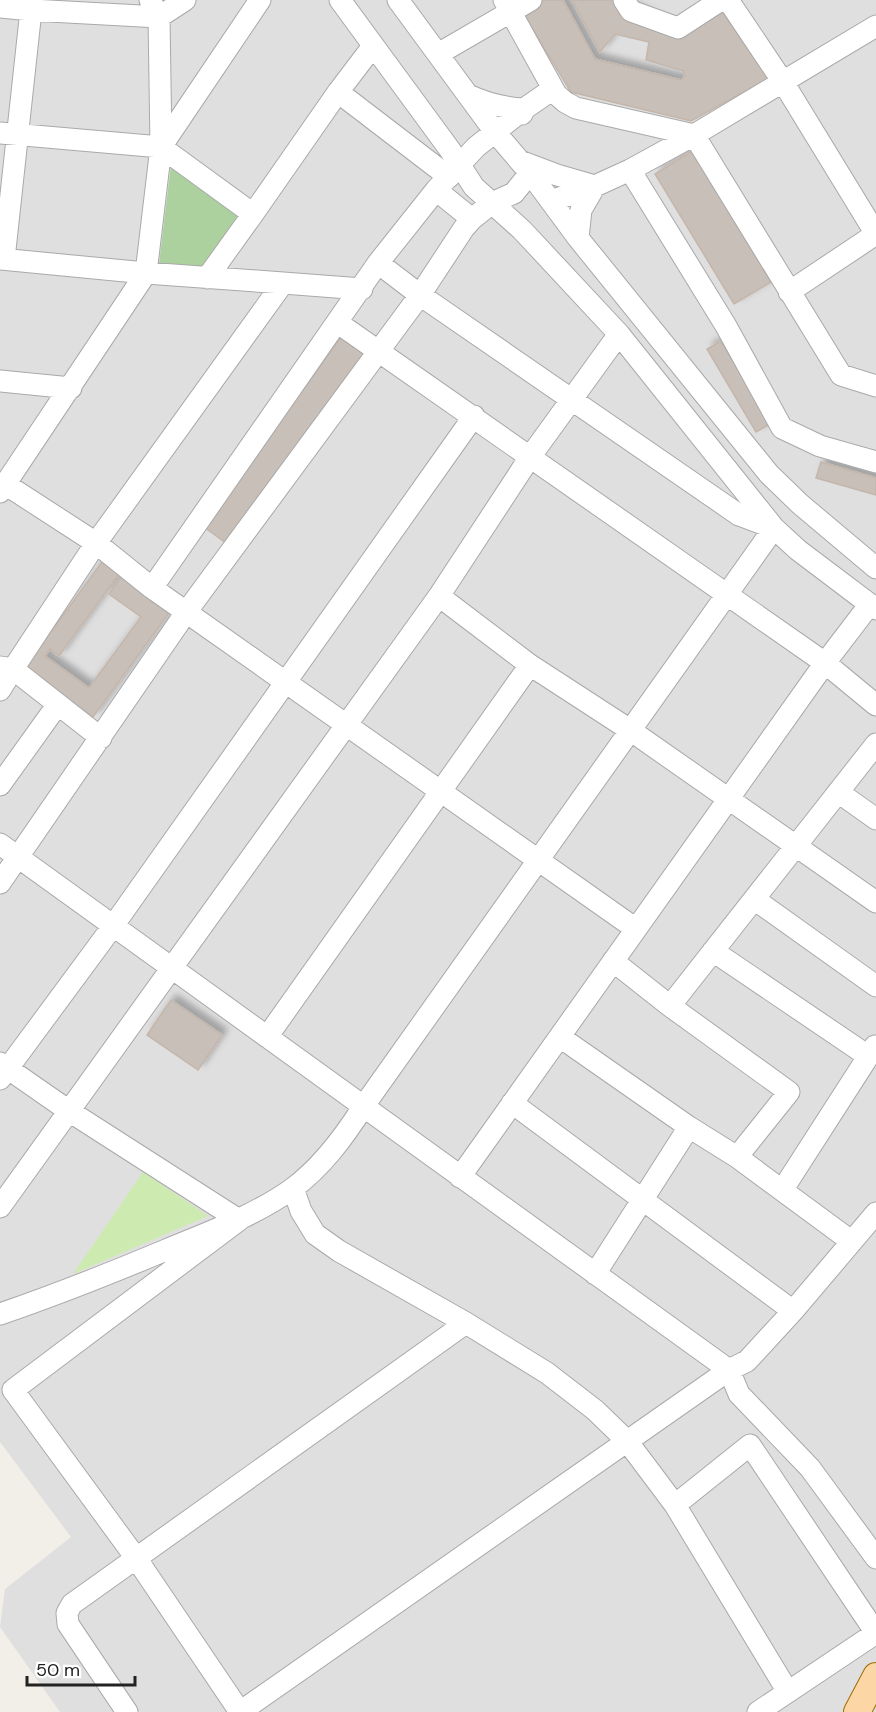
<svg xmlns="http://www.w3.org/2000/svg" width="876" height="1712" font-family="'DM Sans',sans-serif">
	<defs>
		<filter id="shadow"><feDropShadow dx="5.5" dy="-5.5" stdDeviation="3" flood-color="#0004"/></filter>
	</defs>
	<rect width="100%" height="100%" fill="#f2efe9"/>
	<!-- residential -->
	<path fill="#e0dfdf" d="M0,0h876v1712h-816l-60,-85 5,-38 66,-52 -71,-95z"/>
	<!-- grass -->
	<path fill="#cdebb0" d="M143,1172l65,44 -135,58z"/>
	<!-- forest -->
	<path fill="#add19e" d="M171,165l70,48 -41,56 -41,-5z"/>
	<!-- building -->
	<path fill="#c7bfb8" stroke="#c4b6ab" stroke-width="1.5" filter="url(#shadow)" d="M544,0h19l32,59 86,21 4,-4 -2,-5 -37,-11 3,-18 -34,-8 -15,18 -28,-52h45l62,35 47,-30 47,71 -82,45 -120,-29 -49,-80z
		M692,151l79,131 -37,22 -79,-130z
		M341,337l23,17 -138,189 -22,-16z
		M721,341l49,83 -14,8 -49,-83z
		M821,462l55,16v17l-60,-17z
		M102,562l17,12 -60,82 -9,-7 -5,7 44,32 52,-71 -32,-23 14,-20 48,36 -78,107 -68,-50z
		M171,1000l51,35 -24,35 -51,-35z"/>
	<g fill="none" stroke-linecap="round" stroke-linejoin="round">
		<defs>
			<path id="minor" d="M340,0l110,150 24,37 48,43 97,104 155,194 24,22 78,59
				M398,0l97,132 35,41 48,65 191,236 31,30 76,64
				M504,0l52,94 9,8 11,6 118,27 147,240 35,11
				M624,0l7,11 47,17 43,-28
				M728,0l55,82 93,152
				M0,7l31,3 -27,249
				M31,10l128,7 26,-17
				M438,54l93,-54
				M338,92l111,85
				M468,95c19,9 35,13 56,14l-2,5
				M0,133l161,14 92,67 -46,64
				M161,147l99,-147
				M520,161l37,14 38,11 -14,24 -3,28
				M630,170l96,156 56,102 38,18 56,16
				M436,190l36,29
				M551,201l44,-15 35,-16 64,-35 182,-109
				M253,214l85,-122 35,-46
				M0,259l146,14 137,10 -187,260 -83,126 -13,-2
				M283,283l79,6
				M789,292l87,-58
				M338,323l487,340 51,42
				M0,381l71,7
				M5,484l91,59 56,45 484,341
				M0,492l146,-219 15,-126 -2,-130 -9,-17
				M152,588l226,-325 58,-73 40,-43 48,-38 29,-20
				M439,596l91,69 100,65 246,172
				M0,690l13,-21 88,69
				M0,785l58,-81
				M838,792l38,27
				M0,844l729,526 10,24 71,74 66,90
				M0,883l187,-272 233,-316 44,-67 8,-9 20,-16 22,-10 16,-20
				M754,899l122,87
				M713,951l155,105
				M670,1006l206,-262
				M267,1037l263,-372
				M560,1037l129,90 48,30 52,-65 -119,-86 -57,-45
				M0,1063l69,48 170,109 -226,170 123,168 104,154
				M0,1079l113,-153 361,-510
				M512,1103l281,208
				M737,1157l114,84
				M460,1177l365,-514 45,-59
				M293,1188l8,23 14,23 24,17 127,72 81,50 48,37 32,31 48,64 113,187
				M783,1189l92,-143
				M0,1207l439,-611 91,-139 89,-123
				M595,1274l94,-147
				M0,1314c56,-19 111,-41 166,-64 43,-18 88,-34 126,-61 30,-22 52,-52 71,-82l411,-579 -35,-13 -319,-220 -42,-32
				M675,1505l75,-60 126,188 -118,79
				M127,1712l-59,-88 -1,-11 5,-9 394,-281
				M240,1712l489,-342 18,-9 46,-50 83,-98"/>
			<path id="major" d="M857,1712l19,-36"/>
		</defs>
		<!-- minor casing -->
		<use href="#minor" stroke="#a9a9a9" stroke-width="23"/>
		<!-- major casing -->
		<use href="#major" stroke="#a06b00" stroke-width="28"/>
		<!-- minor -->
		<use href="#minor" stroke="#fff" stroke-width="21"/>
		<!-- major -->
		<use href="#major" stroke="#fcd6a4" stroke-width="26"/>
	</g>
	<!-- scale -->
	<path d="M27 1676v9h108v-9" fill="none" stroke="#222222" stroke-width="3"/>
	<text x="36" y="1676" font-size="18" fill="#222222" stroke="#ffffff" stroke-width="4.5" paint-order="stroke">50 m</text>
</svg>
